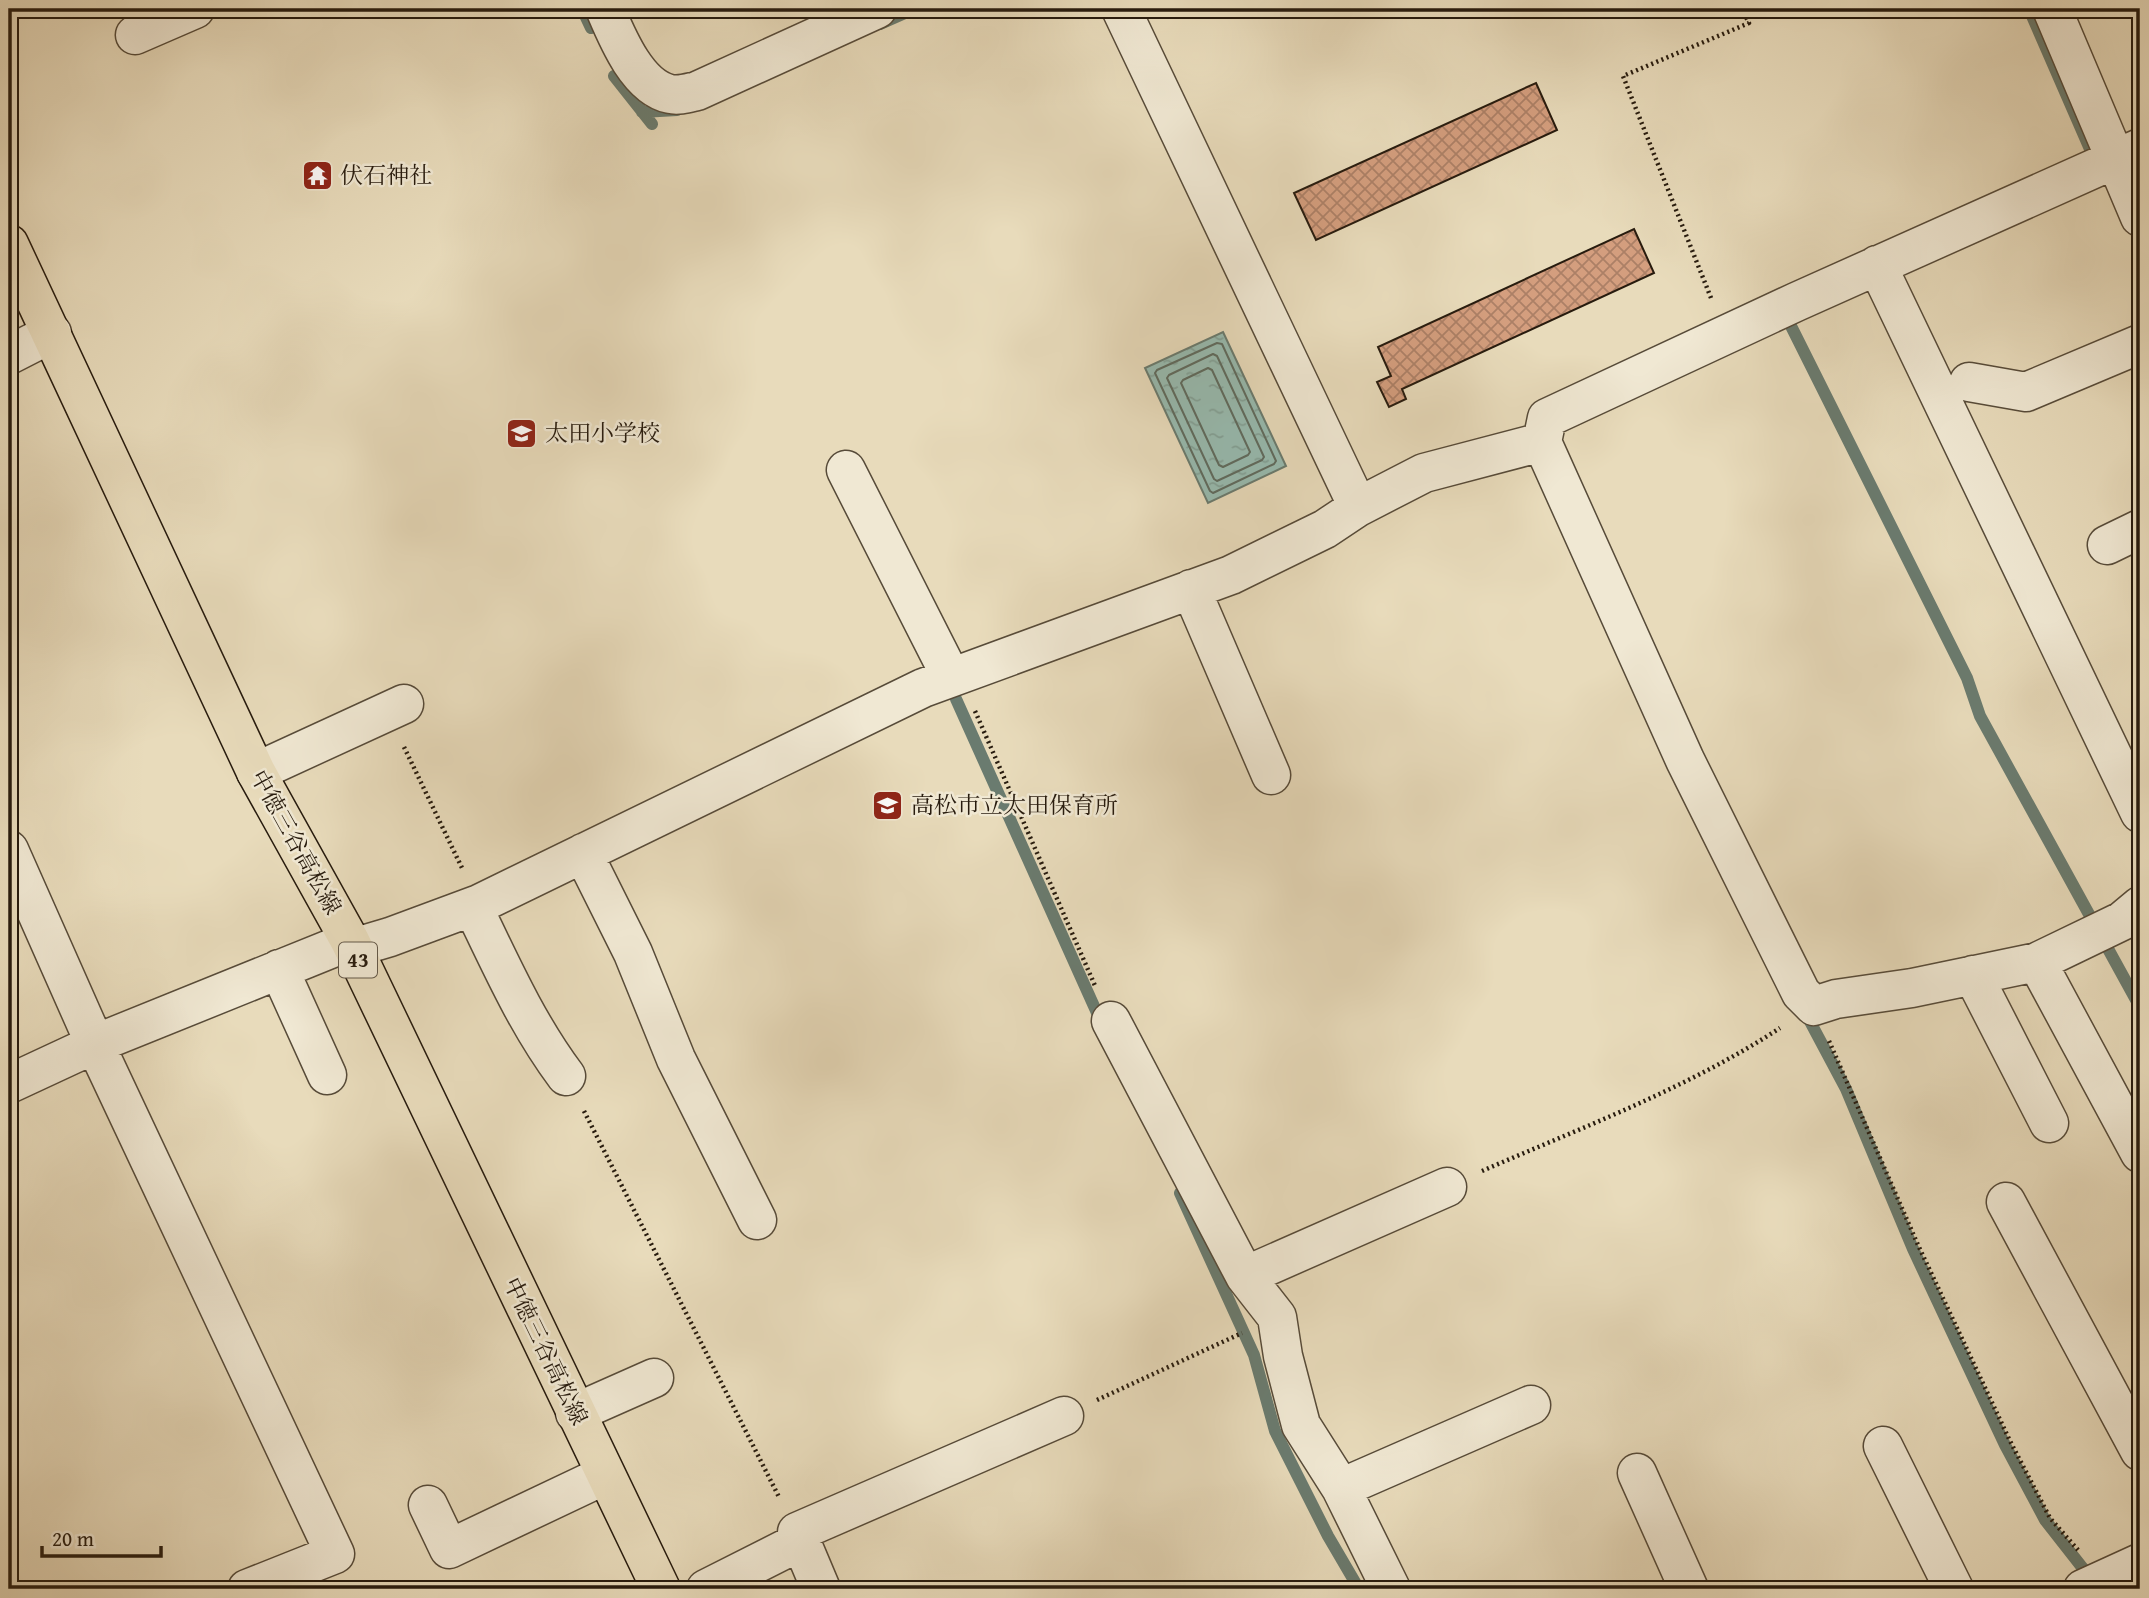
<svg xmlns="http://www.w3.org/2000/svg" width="2149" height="1598" font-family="'Gentium Book Plus','Noto Serif JP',serif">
	<defs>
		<pattern id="water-ripples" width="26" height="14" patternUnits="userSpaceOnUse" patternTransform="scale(1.75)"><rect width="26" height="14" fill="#97bbb0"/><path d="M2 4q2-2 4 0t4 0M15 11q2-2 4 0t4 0" fill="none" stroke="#82a096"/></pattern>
		<pattern id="building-cross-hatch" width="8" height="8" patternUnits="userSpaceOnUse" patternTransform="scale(1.75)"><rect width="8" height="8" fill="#d49e7e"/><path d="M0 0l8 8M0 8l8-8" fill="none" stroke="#ac8066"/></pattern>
	</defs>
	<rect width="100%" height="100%" fill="#e8dbbb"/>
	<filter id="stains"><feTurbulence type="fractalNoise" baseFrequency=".00286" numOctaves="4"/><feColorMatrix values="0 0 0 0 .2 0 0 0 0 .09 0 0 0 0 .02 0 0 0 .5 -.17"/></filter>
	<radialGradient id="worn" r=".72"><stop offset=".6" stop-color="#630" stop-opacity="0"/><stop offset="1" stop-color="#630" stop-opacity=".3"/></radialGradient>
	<!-- water -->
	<path fill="url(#water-ripples)" stroke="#6a7b6f" stroke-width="2" d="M1223,332l63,134 -78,37 -63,-135z"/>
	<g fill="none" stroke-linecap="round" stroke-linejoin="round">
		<!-- shore -->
		<path stroke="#5f6b5f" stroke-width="2" d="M1217,343l5,1 54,117 -2,3 -61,29 -3,-2 -55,-118 2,-3z
			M1213,354l4,2 47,101 -2,3 -45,21 -3,-2 -47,-101 2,-3z
			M1208,368l4,2 38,82 -2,3 -25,12 -4,-2 -38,-82 2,-3z"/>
		<!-- stream -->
		<path stroke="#6a7b6f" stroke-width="12" d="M582,9l9,19
			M2029,9l61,140
			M880,24l34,-15
			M614,76l38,48
			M642,112l35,-2
			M1779,324l9,-4 179,358 13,38 160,291
			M956,699l146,325
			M1805,1012l41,77 67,160 92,196 40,75 40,51
			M1180,1193l74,162 21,76 53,105 31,53"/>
	</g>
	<!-- building -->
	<path fill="url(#building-cross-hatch)" stroke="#271b0e" stroke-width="2" d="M1536,83l21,47 -241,110 -22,-47z
		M1634,229l20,44 -252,116 4,10 -17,8 -12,-25 14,-6 -13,-29z"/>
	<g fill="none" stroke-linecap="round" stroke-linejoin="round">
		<defs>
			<path id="minor" d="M605,9c12,28 32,78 65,85 9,2 18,-1 27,-3l180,-82
				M1121,9l237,498
				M2052,9l88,208
				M135,35l60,-26
				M1877,265l263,548
				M9,355l43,-22
				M1969,382l57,10 114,-48
				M1542,442l5,-24 249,-116 344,-154
				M846,470l105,207
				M2107,545l33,-16
				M1191,589l80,186
				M256,772l148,-68
				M9,850l86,194 240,510 -88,35
				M583,853l50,100 43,106 81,161
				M473,907c28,58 54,117 93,169
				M353,948l37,-11 89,-33 444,-216 308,-113 94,-46 33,-22 66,-34 118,-31 143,318 116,233 13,13 22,-7 76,-11 125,-26 103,191
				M2037,962l85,-41 18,-15
				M279,969l48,106
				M1973,975l76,148
				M1111,1021l134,255 32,41 6,39 18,69 40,63 50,101
				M9,1084l86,-40 255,-103
				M2006,1202l134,249
				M1245,1276l202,-89
				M575,1413l79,-35
				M1883,1446l71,143
				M1637,1473l52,116
				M1341,1488l190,-83
				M428,1505l21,44 156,-74
				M706,1589l95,-48
				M821,1589l-24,-57 267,-116
				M2083,1589l57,-26"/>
			<path id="major" d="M9,244l247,528 94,169 311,648"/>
		</defs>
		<!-- minor casing -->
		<use href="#minor" stroke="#574b39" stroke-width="41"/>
		<!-- major casing -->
		<use href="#major" stroke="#271b0e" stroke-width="41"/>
		<!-- path -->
		<path stroke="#271b0e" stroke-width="4.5" stroke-dasharray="2 3.5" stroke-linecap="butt" d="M1711,298l-88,-222 126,-53 -7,-14
			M975,711l121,277
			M404,747l58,121
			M1829,1041l89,204 92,196 40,77 28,32
			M584,1111l195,386
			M1482,1171c101,-44 206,-83 298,-143
			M1097,1400l145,-67"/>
		<!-- minor -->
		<use href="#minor" stroke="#f0e8d3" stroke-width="38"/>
		<!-- major -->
		<use href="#major" stroke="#e8dbbb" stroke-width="38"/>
	</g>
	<!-- icons -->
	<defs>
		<symbol id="temple-square" viewBox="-11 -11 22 22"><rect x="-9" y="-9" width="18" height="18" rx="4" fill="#8f2418" stroke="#f0e8d3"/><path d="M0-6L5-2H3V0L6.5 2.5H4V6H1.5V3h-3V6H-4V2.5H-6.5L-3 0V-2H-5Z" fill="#fff"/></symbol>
		<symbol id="school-square" viewBox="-11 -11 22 22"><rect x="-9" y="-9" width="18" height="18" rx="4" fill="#8f2418" stroke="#f0e8d3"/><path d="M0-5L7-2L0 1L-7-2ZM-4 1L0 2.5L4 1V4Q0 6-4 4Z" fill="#fff"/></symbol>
	</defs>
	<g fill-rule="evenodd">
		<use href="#temple-square" x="300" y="158" width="35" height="35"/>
		<use href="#school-square" x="504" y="416" width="35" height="35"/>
		<use href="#school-square" x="870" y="788" width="35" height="35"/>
	</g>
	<g text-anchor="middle" stroke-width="5" stroke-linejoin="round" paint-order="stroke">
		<!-- shield labels -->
		<rect fill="#f0e8d3" stroke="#635849" stroke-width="2" x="339" y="942.5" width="38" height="35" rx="5"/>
		<g font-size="21" font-weight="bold" fill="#271b0e">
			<text x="358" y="967">43</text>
		</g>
		<!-- poi labels -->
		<g font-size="23" fill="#271b0e" stroke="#f0e8d3" text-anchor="start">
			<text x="340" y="183">伏石神社</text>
			<text x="545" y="441">太田小学校</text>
			<text x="911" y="813">高松市立太田保育所</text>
		</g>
		<!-- street labels -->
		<g font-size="23" fill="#271b0e" stroke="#f0e8d3">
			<text transform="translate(296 842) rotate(61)" y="8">中徳三谷高松線</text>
			<text transform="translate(546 1351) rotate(64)" y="8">中徳三谷高松線</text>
		</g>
	</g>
	<!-- margin -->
	<rect width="2149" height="1598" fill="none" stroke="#e8dbbb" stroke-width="35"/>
	<rect x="10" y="10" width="2128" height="1577" fill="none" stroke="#271b0e" stroke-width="3.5"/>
	<rect x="18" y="18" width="2114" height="1563" fill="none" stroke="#271b0e" stroke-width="2"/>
	<!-- scale -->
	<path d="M42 1546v10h119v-10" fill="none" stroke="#271b0e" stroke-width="3.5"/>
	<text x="52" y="1546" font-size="21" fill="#271b0e" stroke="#f0e8d3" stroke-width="5" paint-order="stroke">20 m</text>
	<rect width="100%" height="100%" filter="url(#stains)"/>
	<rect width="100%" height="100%" fill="url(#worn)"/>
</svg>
